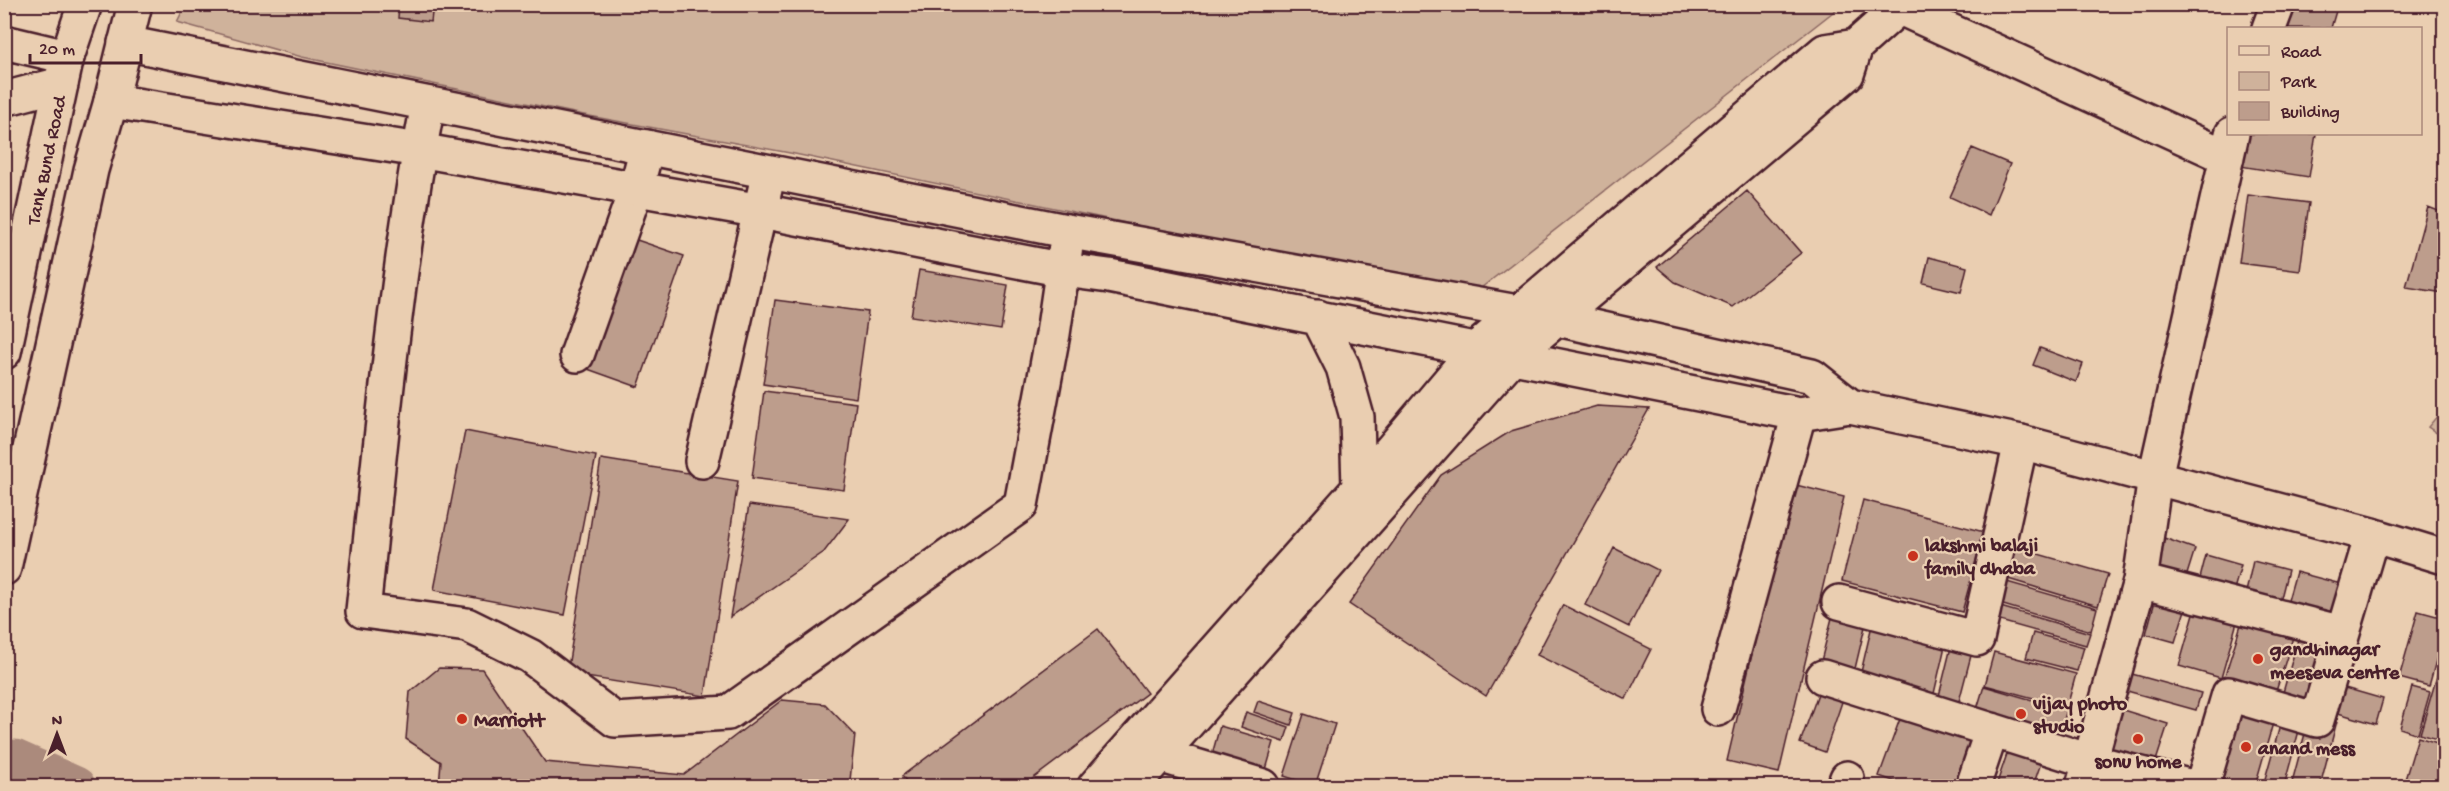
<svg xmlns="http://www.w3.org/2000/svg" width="2449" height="791" font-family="'Gochi Hand',sans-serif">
	<rect width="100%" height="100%" fill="#eaceb1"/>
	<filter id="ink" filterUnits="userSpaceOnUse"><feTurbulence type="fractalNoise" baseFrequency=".0167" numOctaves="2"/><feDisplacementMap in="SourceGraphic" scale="12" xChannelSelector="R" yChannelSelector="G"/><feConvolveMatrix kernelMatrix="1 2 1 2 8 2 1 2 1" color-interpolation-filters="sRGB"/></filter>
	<g filter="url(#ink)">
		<!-- green -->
		<path fill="#cfb29b" stroke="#8c6863" stroke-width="1.5" d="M186,4l1656,1 -370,290 -682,-142 -206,-38 -282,-58 -125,-35z
			M2444,408v30l-16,-11z"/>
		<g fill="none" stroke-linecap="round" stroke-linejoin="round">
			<!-- canal -->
			<path stroke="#ab8a7c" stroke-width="39" d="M15,759l61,27"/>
		</g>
		<!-- building -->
		<path fill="#bd9d8c" stroke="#4a1f2b" stroke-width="1.5" d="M399,4h34l-2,18 -33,-4z
			M2288,4h50l-7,24h-43l-7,-1z
			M2245,134h71l-7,43 -69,-11z
			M1972,148l38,16 -21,51 -39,-18z
			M1747,191l54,62 -68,54 -58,-25 -18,-15z
			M2248,195l61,8 -9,68 -61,-8z
			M2428,207l16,6v80l-38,-6z
			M628,237l56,19 -46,131 -56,-20z
			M1929,257l38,10 -6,25 -38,-9z
			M919,270l89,15 -7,45 -90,-14z
			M775,300l93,12 -12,86 -93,-14z
			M2040,348l43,16 -7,18 -43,-17z
			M764,391l92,12 -12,87 -92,-12z
			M1597,406l52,3 -163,287 -137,-92 92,-129 70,-44z
			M465,431l131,25 -31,159 -131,-25z
			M601,459l137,22 -33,215 -138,-22z
			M1792,484l52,13 -65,276 -52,-12z
			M1863,500l121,32 -22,80 -120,-31z
			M749,505l100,14 -25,33 -94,65z
			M2164,538l31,11 -11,35 -33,-11z
			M1614,548l44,22 -29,57 -44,-22z
			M2017,548l91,26 -10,32 -90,-27z
			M2206,555l35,10 -10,35 -34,-10z
			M2253,561l35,9 -10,40 -34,-9z
			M2296,572l45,12 -12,40 -44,-13z
			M2007,582l90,26 -6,23 -91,-27z
			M2155,601l30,9 -10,32 -29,-8z
			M2197,603l42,12 -18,63 -42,-12z
			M1563,605l88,44 -25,50 -89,-44z
			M1835,606l33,8 -15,63 -34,-8z
			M1997,606l93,27 -4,12 -93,-26z
			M2418,611l26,7v14l-15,54 -30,-8z
			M2244,615l51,16 -23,73 -51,-16z
			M1872,625l74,17 -14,60 -74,-17z
			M1098,629l49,64 -124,93h-113l-8,-10z
			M2033,633l51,14 -7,24 -51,-13z
			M2299,636l32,8 -19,68 -32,-9z
			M1952,643l21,5 -16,61 -20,-5z
			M1994,652l82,22 -9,33 -82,-22z
			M439,668l43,1 63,93 139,13 98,-75 43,4 30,31 -5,45 -7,6h-404l2,-24 -35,-23 4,-47z
			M2439,669l5,1v71l-24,-7z
			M2132,674l69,19 -5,17 -69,-19z
			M1984,686l83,24 -10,32 -83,-23z
			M2338,686l45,13 -7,25 -45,-13z
			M2412,687l18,5 -12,42 -18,-6z
			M1819,691l24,8 -18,53 -25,-9z
			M1258,701l37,12 -4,12 -37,-13z
			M2238,705l37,11 -20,70h-9l-29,-8z
			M1904,708l79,28 -18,50h-57l-29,-10z
			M2123,710l45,14 -14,43 -46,-14z
			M1246,712l43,15 -5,15 -43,-15z
			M2323,713l15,4 -18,69h-29l16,-60z
			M1304,714l31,10 -20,62 -31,-10z
			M2281,722l19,5 -16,59h-21z
			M1220,726l54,16 -9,31 -54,-15z
			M2418,737l26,8v41h-41z
			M2008,751l33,12 -8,23h-37z"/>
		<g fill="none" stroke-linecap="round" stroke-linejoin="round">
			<defs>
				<path id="minor" d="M1900,8l327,149
					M2269,28l9,-24
					M4,42l63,15
					M4,99l57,-15
					M428,104c-32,167 -47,338 -65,507l104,14 63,31 85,64 113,-7 293,-208 32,-171 15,-102
					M577,355l59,-166 11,-42
					M702,461l67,-289
					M2140,581l202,52
					M1839,602l138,37 44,-197
					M1823,677l267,84 98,25
					M1718,709l81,-295
					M1159,755l104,31
					M1844,786l3,-8
					M1973,786l19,-56
					M2083,786l57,-205 15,-104 77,-343
					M2202,786l27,-92 88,26 55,-185"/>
				<path id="major" d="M125,43l936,187 496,89 255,57 38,30
					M111,101l308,49 342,61 303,59 45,6 690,138 51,-8 171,36 351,93 72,22
					M1318,317l25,50 14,50 2,71
					M1095,786l264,-298 118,-140 348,-297 31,-5
					M1132,786l381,-430 334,-282 9,-28 47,-42"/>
				<path id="highway" d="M4,352l57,-268 6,-27 18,-53
					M4,568l87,-398 20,-69 24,-97"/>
			</defs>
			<!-- minor casing -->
			<use href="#minor" stroke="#4a1f2b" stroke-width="38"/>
			<!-- major casing -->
			<use href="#major" stroke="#4a1f2b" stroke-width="38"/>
			<!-- highway casing -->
			<use href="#highway" stroke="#4a1f2b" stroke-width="38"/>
			<!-- minor -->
			<use href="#minor" stroke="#eaceb1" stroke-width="33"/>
			<!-- major -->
			<use href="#major" stroke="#eaceb1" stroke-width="33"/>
			<!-- highway -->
			<use href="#highway" stroke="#eaceb1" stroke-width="33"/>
		</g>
	</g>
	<!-- markers -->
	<g fill="#c8321e" stroke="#eaceb1" stroke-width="2">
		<circle cx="1913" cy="556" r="6"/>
		<circle cx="2258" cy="659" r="6"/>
		<circle cx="2021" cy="714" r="6"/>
		<circle cx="462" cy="719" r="6"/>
		<circle cx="2138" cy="739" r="6"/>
		<circle cx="2246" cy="747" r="6"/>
	</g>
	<g text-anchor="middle" stroke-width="4.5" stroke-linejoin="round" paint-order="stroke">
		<!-- street labels -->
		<g font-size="20" fill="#4a1f2b" stroke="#eaceb1">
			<text transform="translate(45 160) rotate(-78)" y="7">Tank Bund Road</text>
		</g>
		<!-- poi labels -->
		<g font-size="20" font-weight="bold" fill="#4a1f2b" stroke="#eaceb1" text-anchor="start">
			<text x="1925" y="551">lakshmi balaji<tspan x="1925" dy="23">family dhaba</tspan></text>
			<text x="2270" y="655">gandhinagar<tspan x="2270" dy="23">meeseva centre</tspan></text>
			<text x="2033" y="709">vijay photo<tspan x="2033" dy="23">studio</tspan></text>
			<text x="474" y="726">Marriott</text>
			<text x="2258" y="754">anand mess</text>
			<text x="2138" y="767" text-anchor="middle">sonu home</text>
		</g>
	</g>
	<!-- margin -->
	<rect width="2449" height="791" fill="none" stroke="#eaceb1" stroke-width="24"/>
	<rect x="12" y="12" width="2425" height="767" fill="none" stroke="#4a1f2b" stroke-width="2" filter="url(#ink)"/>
	<!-- legend -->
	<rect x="2227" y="27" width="195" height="108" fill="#eaceb1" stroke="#aa887b" stroke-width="1.5"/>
	<rect x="2239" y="46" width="30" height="9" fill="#eaceb1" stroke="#aa887b" stroke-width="1.5"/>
	<text x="2281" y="57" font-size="18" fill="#4a1f2b">Road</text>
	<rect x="2239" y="72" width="30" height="18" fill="#cfb29b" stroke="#aa887b" stroke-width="1.5"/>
	<text x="2281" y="87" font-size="18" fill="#4a1f2b">Park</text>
	<rect x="2239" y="102" width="30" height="18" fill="#bd9d8c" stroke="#aa887b" stroke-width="1.5"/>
	<text x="2281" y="117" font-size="18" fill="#4a1f2b">Building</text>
	<!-- north arrow -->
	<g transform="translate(57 734)" stroke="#eaceb1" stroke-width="4.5" paint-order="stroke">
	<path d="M0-4.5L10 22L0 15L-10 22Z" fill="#4a1f2b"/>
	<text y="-9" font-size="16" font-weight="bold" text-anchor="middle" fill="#4a1f2b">N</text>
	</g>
	<!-- scale -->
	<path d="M30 54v9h111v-9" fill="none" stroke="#4a1f2b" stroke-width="3"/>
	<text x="39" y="54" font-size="18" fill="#4a1f2b" stroke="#eaceb1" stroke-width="4.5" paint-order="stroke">20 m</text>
</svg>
